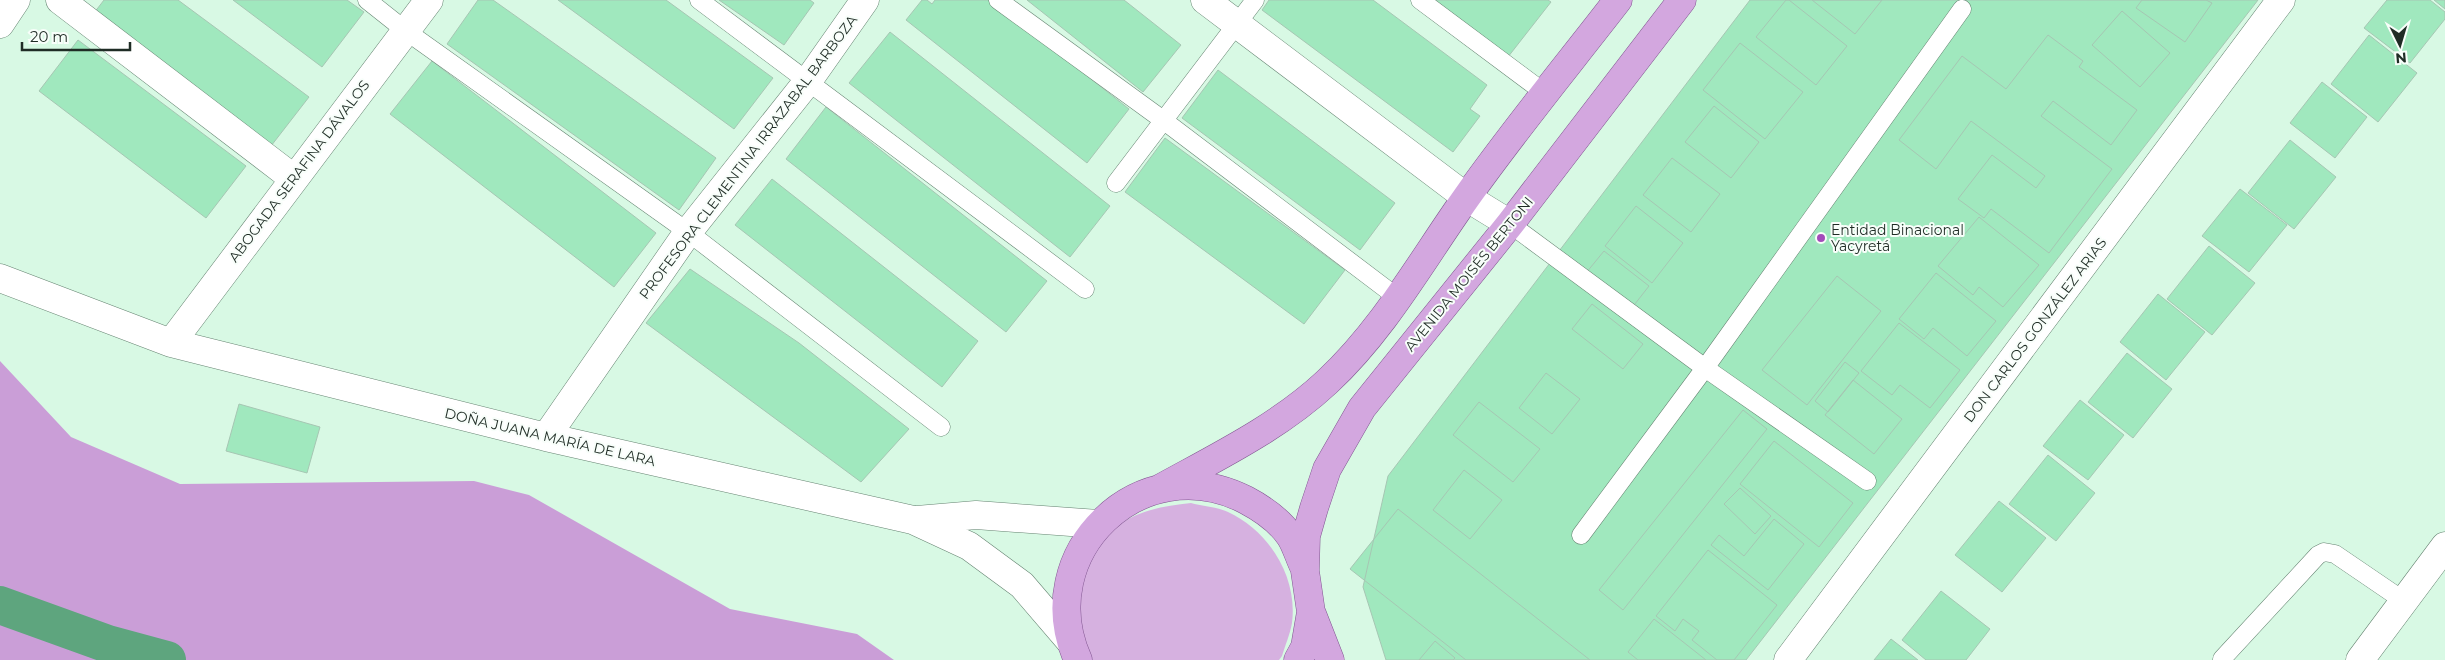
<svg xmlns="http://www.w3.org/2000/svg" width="2445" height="660" font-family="Montserrat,sans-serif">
	<rect width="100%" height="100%" fill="#d8f9e4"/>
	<!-- green -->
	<path fill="#d6b1e0" d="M1191,503c11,3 26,4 37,9 41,19 70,65 64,111 -2,11 -7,23 -10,33l-3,4h-187c-5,-6 -6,-14 -8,-21 -11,-41 2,-91 38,-116 21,-14 44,-17 69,-20z"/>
	<!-- forest -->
	<path fill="#ca9ed7" d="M0,361l71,76 109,47 294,-3 55,14 201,114 127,25 37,26h-894z"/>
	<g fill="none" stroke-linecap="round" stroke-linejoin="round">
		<!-- canal -->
		<path stroke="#5ea57e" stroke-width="38" d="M0,605l108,39 59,16"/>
	</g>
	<!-- building -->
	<path fill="#a0e8be" stroke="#a6c6b3" d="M104,0h74l131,97 -38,49 -177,-133z
		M233,0h114l17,12 -42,55z
		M478,0h15l223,158 -37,52 -232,-166z
		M558,0h108l107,78 -39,51z
		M719,0h91l4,3 -30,42z
		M922,0h5l5,4 3,-4h56l138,109 -42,54 -181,-143z
		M1027,0h97l57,45 -38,47z
		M1269,0h104l114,85 -17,24 10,7 -27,36 -191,-142z
		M1421,0h127l3,2 -47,60z
		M1750,0h508l-512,660h-360l-23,-73 25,-111z
		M1786,0h3l58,46 -31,39 -60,-48z
		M1812,0h70l-27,34z
		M2142,0h64l6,3 -27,39 -49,-34z
		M2387,0h43l15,12v7l-35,44 -46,-35z
		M2434,0h11v9z
		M2122,11l48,42 -30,34 -48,-42z
		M890,32l220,174 -40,51 -221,-174z
		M2048,35l35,26 -4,6 58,43 -26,35 -58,-44 -12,15 71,53 -63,84 -58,-44 -7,9 -26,-19 34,-44 44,33 9,-12 -74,-55 -35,48 -37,-29 63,-84 44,33z
		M2369,35l48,38 -39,49 -47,-38z
		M78,40l168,126 -40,52 -167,-127z
		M1740,43l63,49 -38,47 -62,-49z
		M432,61l224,172 -42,54 -224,-173z
		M1218,70l177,133 -35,47 -178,-132z
		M2322,82l45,35 -32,41 -45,-35z
		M1714,106l45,36 -28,36 -46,-36z
		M826,107l221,174 -41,51 -220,-173z
		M1165,138l180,132 -41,54 -179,-132z
		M2290,140l46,37 -42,52 -46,-36z
		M1672,158l48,36 -29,38 -48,-37z
		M772,179l206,162 -36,46 -207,-162z
		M2240,189l47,36 -38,47 -47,-36z
		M1636,206l47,37 -31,40 -47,-37z
		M1979,217l60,48 -36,42 -24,-20 -6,8 -35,-29z
		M2209,246l46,37 -43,52 -45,-36z
		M1604,251l45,35 -18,23 -45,-36z
		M690,269l109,74 110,86 -48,53 -215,-159z
		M1936,273l60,48 -29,35 -34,-28 -9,11 -25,-20z
		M1837,276l44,35 -74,94 -45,-35z
		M2158,294l47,38 -39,48 -46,-38z
		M1592,304l51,40 -20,25 -51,-40z
		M1899,323l61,47 -30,38 -30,-23 -8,10 -31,-24z
		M2127,353l45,36 -39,49 -45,-36z
		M1845,362l14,11 -31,39 -13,-11z
		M1546,373l34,26 -28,35 -33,-26z
		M1853,380l49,39 -28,35 -49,-39z
		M2080,400l44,35 -36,45 -45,-34z
		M1479,402l61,47 -27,33 -60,-47z
		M239,404l81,23 -13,46 -81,-22z
		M1743,410l24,19 -144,181 -24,-20z
		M1774,441l79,62 -34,44 -79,-63z
		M2048,455l47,38 -39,48 -47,-37z
		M1464,470l38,30 -32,39 -37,-29z
		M1740,488l31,28 -16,18 -31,-30z
		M1999,501l47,37 -44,54 -47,-37z
		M1398,509l192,151h-124l-116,-91z
		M1774,519l30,25 -36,46 -57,-45 8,-10 25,21z
		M1708,550l69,55 -43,55h-17l-25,-20 7,-9 -16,-12 -8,12 -19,-15z
		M1941,591l49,38 -24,31h-40l-24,-20z
		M1654,619l52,41h-68l-10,-8z
		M1891,639l27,21h-44z
		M1435,641l20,17 -2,2h-34z"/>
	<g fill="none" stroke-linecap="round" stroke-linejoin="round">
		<defs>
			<path id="lane" d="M367,0l39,31 282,201 253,195
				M699,0l386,289
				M998,0l165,120 235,178
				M1420,0l126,94
				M1116,183l139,-183
				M1510,224l195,144 162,113
				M1581,535l124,-167 257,-359
				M2222,659l96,-104 6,-3 11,2 69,47"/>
			<path id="street" d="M60,0l233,178
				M1205,0l261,197 44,27
				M0,24l16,-24
				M0,278l171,65 375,94 367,83 56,26 53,39 48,56
				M171,343l258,-343
				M546,437l142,-205 120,-151 57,-81
				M917,520l59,-5 122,9
				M1788,660l493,-660
				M2360,660l85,-114"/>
			<path id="primary" d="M1159,489c58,-32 120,-62 168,-107 57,-53 95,-122 139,-184 48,-68 101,-132 152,-198
				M1312,614l18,46
				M1078,660c-48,-107 63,-214 168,-160 17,9 33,20 44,36 6,9 9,21 14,31
				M1298,660l7,-13 6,-35 -6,-41 1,-35 8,-28 13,-39 35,-61 148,-184 172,-224"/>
		</defs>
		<!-- lane casing -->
		<use href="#lane" stroke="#668472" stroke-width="19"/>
		<!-- street casing -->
		<use href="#street" stroke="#668472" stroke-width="29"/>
		<!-- primary casing -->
		<use href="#primary" stroke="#805690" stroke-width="29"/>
		<!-- lane -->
		<use href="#lane" stroke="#fff" stroke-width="18"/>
		<!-- street -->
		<use href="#street" stroke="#fff" stroke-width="28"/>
		<!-- primary -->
		<use href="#primary" stroke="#d3a7df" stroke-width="28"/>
	</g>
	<!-- markers -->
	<circle fill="#a34cba" stroke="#f8fefa" stroke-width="2" cx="1821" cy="238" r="5"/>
	<g text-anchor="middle" stroke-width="4" stroke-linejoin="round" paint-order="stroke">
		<!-- street labels -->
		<g font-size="14" fill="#1f2c25" stroke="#f8fefa">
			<text transform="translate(748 157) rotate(-53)" y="5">PROFESORA CLEMENTINA IRRAZABAL BARBOZA</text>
			<text transform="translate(299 171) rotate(-53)" y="5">ABOGADA SERAFINA DÁVALOS</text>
			<text transform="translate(1469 274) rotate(-51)" y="5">AVENIDA MOISÉS BERTONI</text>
			<text transform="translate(2035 330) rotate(-53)" y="5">DON CARLOS GONZÁLEZ ARIAS</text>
			<text transform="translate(550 437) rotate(13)" y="5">DOÑA JUANA MARÍA DE LARA</text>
		</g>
		<!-- poi labels -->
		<g font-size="14" fill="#1f2c25" stroke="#f8fefa" text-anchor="start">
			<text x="1831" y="235">Entidad Binacional<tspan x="1831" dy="16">Yacyretá</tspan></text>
		</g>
	</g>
	<!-- north arrow -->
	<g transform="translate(2400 45) rotate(175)" stroke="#f8fefa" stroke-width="4" paint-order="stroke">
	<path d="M0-4L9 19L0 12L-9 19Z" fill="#1f2c25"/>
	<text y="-8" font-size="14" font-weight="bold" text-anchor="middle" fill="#1f2c25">N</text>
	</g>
	<!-- scale -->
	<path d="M22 42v8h108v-8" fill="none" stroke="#1f2c25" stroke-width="2.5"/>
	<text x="30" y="42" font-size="15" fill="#1f2c25" stroke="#f8fefa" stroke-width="4" paint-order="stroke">20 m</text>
</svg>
